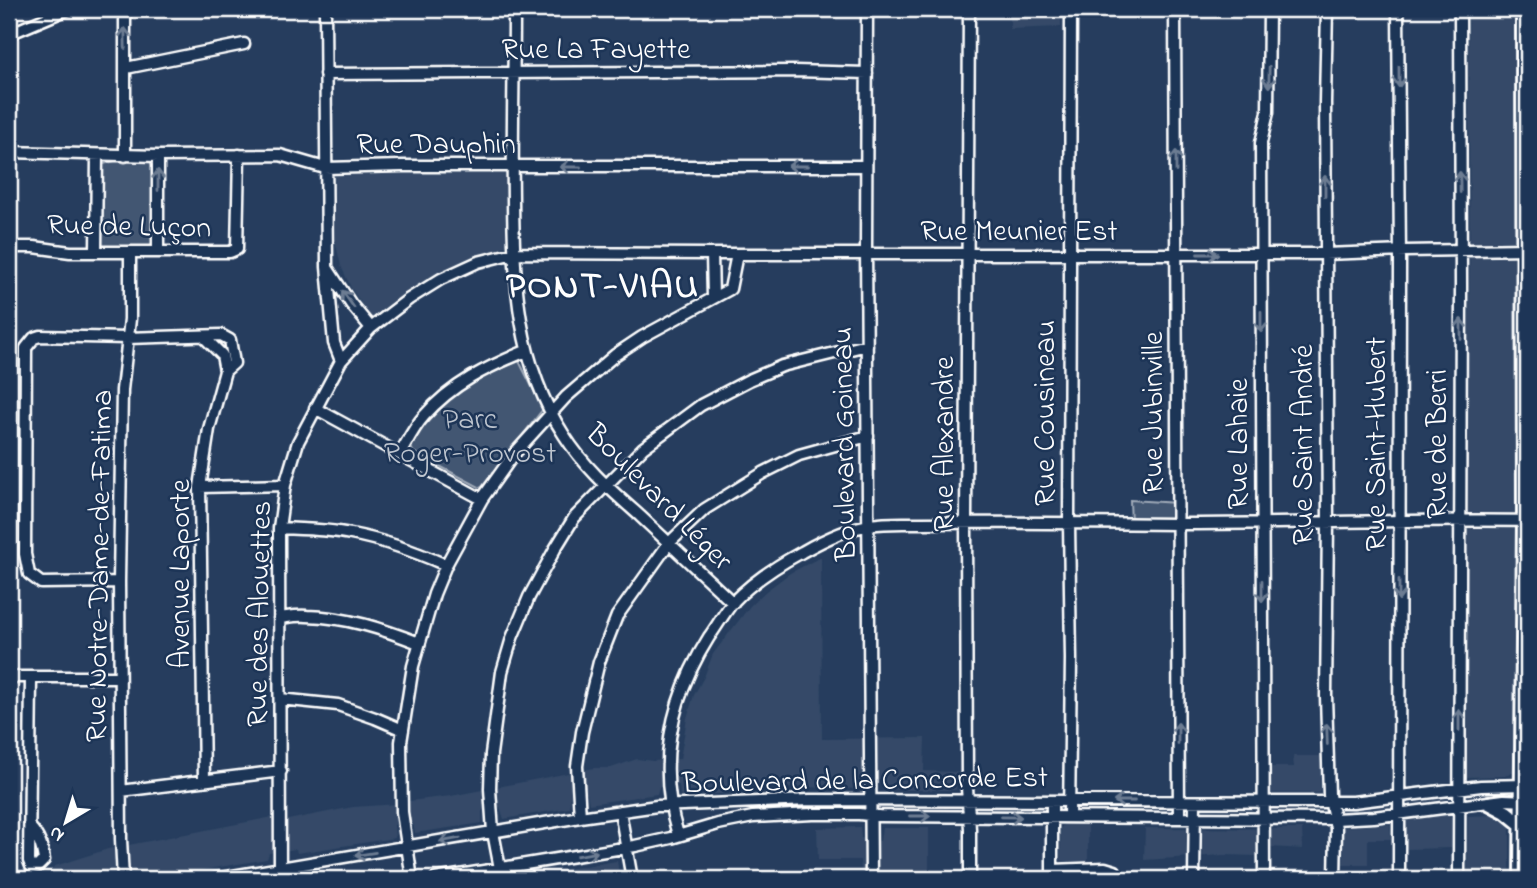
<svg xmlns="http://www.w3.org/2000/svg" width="1537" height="888" font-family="'Indie Flower',sans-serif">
	<rect width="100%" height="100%" fill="#263d5e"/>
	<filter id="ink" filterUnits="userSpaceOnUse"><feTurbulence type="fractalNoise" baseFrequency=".0143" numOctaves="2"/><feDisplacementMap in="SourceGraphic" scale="14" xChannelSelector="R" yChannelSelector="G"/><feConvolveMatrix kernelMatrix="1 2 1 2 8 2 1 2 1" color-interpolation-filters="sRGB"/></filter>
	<g filter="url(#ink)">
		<!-- built -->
		<path fill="#344a68" d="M1010,9h51v18l-51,2z
			M1468,9h60v763h-17l-6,4 -39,1 -1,-162 5,-373z
			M334,170h171l2,76 -38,14 -33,15 -29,17 -36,26 -20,-30 -10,-22 -6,-26z
			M821,557l1,182 103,-1 -1,33 34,1 -2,18h-74l-1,-10h-20l-2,9 -55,-2 -83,7 -41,1 -1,-10 -20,2 -2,7 -68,10 -2,-11 -16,2 -2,13 -65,11 -4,-12 -18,4v12l-67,10 -2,-10 -19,2 1,13 -98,15 -1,-4 -27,4 -2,6 -119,20h-13l-2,-7 -18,2 -1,5h-76l17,-13 53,-17 180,-35v6l65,-13 45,-3 11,-3 42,-5 143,-28h17l26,-9 16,2 27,-2 7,-41 7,-23 10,-18 9,-23 37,-48 16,-15 24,-18z
			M1293,756h28l-1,37h-49v-26h23z
			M1449,814l3,5v29l-47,1 2,-29z
			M1496,815l14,9v55h-43l1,-63z
			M1064,824h24v38l-27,-1 -1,-32z
			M1390,824l1,15h-23v25h-25l1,-37z
			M860,827l1,11 19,3 2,-13h47v51h-67l-2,-19h-42l-1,-32z
			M1145,828l157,1 1,20 -47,-3v10l-32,-1 -80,5z
			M617,861l3,18h-106v-2z"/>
		<!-- green -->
		<path fill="#425672" stroke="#a0aab8" stroke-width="2" d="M122,159l27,1 7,11 -2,72 -10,9 -37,-2 -8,-7 1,-78z
			M519,361l24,48 -62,79 -68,-36c-1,-4 -3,-6 -1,-10 5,-10 35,-41 44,-48 18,-15 43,-24 63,-33z
			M1130,500l47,3v21l-46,-1z"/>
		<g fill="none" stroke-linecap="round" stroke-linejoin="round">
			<defs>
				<path id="minor" d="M125,9v147
					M325,9l2,258 7,76 7,18
					M514,9c0,63 -2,127 -1,191 1,83 4,163 51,235 20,32 48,56 76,81 31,29 62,58 93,87
					M867,9l-1,239 5,631
					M969,9l-3,513 1,266 3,41v50
					M1175,9l4,809
					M1327,9l-2,93 3,421 -2,173 3,99 7,33 -1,51
					M1398,9l2,251 -1,619
					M9,34l59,-25
					M126,68l118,-24
					M325,74l470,-3 72,2
					M9,152l149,4 122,-1 45,13 77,-2h464
					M9,247h25l36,5h160l7,-3 2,-94
					M96,252l1,-97
					M158,252v-96
					M712,254l1,43
					M328,269l23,35 20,24
					M203,336l19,19 3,16 -16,58 -9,58 4,293
					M315,408l167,91
					M400,454c7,-12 14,-27 24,-38 28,-32 63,-49 102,-65
					M200,487l85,-2
					M279,528c24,1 48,1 72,6 32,6 65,18 95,31
					M119,582l-78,1 -12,-9 -4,-20 1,-206 8,-10 6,-2 87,2 94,-3 9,5 4,23 -9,8
					M279,618c9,-1 19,-3 28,-2 39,1 76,13 112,27
					M9,677h110
					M280,699l58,6 37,13 28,12
					M121,791l160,-20
					M1052,801v78
					M620,811l12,68
					M580,817l-3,-51 5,-34 17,-70 18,-46 52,-73 36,-34 58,-36 36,-18 69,-19
					M1069,817l2,-158 -2,-136 2,-514
					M30,827c9,10 12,19 14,33l-7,7 -4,1 -2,-2 -2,-5 2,-183
					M678,835c-22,-71 -8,-136 31,-198 8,-11 15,-24 24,-35 19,-20 45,-37 69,-50 21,-12 45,-24 69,-27 10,-2 21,-2 32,-2 92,-1 183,0 275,1 117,0 234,-5 350,-3
					M1052,870l53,-2 10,3 2,8
					M123,879l-2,-40 -2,-257 3,-192 8,-71v-66
					M215,879l365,-62 77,-11 153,-6 543,2 128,-16 47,-1
					M280,879l-1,-351 6,-43 13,-43 43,-81 30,-33 38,-29 32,-20 37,-17 36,-9 198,1h613l80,-3 122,-2
					M412,879l-10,-67 -1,-70 12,-76 21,-72 12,-29 36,-66 32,-45 52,-57 49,-42 27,-18 88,-48 7,-35
					M435,879l200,-33 36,-8 47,-14 35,-7 60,-3h46l20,2 456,3 39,-2 130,-17 24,1
					M502,879l-9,-47 -3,-43 1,-35 11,-82 10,-34 17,-41 26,-48 19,-31 69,-70 58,-43 48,-25 33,-14 85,-21
					M1194,879l1,-77
					M1264,879l-3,-736 7,-31 1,-103
					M1459,879l2,-593 -1,-277"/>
				<path id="major" d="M1489,803l17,9 16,13
					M1521,879l3,-359 -1,-511"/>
			</defs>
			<!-- minor casing -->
			<use href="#minor" stroke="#fff" stroke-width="15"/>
			<!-- major casing -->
			<use href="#major" stroke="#fff" stroke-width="18"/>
			<!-- minor -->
			<use href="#minor" stroke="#1d3557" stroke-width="10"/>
			<!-- major -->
			<use href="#major" stroke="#1d3557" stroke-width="12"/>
		</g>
		<!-- one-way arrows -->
		<defs><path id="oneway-shaft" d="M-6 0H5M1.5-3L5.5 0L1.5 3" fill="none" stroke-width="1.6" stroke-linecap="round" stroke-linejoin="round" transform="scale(1.75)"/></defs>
		<g stroke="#6c7c92">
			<use href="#oneway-shaft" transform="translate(125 38) rotate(-91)"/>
			<use href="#oneway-shaft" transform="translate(1269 77) rotate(91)"/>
			<use href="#oneway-shaft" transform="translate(1399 77) rotate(90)"/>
			<use href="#oneway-shaft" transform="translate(1176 161) rotate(-90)"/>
			<use href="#oneway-shaft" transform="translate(798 166) rotate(180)"/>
			<use href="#oneway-shaft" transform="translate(570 167) rotate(180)"/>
			<use href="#oneway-shaft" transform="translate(158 180) rotate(-90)"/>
			<use href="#oneway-shaft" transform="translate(1460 182) rotate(-91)"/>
			<use href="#oneway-shaft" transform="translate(1325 186) rotate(-90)"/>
			<use href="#oneway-shaft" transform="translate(1208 254)"/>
			<use href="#oneway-shaft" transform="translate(348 299) rotate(-125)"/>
			<use href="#oneway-shaft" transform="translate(1261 322) rotate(90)"/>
			<use href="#oneway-shaft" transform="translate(1461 329) rotate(-90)"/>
			<use href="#oneway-shaft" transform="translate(1399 590) rotate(90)"/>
			<use href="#oneway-shaft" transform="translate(1262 591) rotate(90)"/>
			<use href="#oneway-shaft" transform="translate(1459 720) rotate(-90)"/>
			<use href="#oneway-shaft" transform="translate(1178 733) rotate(-90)"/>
			<use href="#oneway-shaft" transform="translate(1327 734) rotate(-92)"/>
			<use href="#oneway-shaft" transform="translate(1124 801) rotate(-180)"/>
			<use href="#oneway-shaft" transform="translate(920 816)"/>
			<use href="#oneway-shaft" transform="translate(1011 817) rotate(1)"/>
			<use href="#oneway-shaft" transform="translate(450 840) rotate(170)"/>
			<use href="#oneway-shaft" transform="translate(365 854) rotate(171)"/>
			<use href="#oneway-shaft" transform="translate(587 854) rotate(-10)"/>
		</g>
	</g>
	<g text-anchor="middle" stroke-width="5" stroke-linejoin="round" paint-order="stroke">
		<!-- street labels -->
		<g font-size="30" fill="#fff" stroke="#1d3557">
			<text x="596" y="58">Rue La Fayette</text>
			<text x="436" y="153">Rue Dauphin</text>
			<text transform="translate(129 225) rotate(1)" y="10">Rue de Luçon</text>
			<text x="1019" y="240">Rue Meunier Est</text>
			<text transform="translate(1044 413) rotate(-90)" y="10">Rue Cousineau</text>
			<text transform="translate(1152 413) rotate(-90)" y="10">Rue Jubinville</text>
			<text transform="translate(843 444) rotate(-91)" y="10">Boulevard Goineau</text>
			<text transform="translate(943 444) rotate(-90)" y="10">Rue Alexandre</text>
			<text transform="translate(1237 444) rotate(-90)" y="10">Rue Lahaie</text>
			<text transform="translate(1375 444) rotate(-90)" y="10">Rue Saint-Hubert</text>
			<text transform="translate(1436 444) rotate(-90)" y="10">Rue de Berri</text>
			<text transform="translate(1302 445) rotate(-90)" y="10">Rue Saint André</text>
			<text transform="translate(660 496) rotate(45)" y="10">Boulevard Léger</text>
			<text transform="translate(98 566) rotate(-89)" y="10">Rue Notre-Dame-de-Fatima</text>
			<text transform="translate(179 574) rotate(-90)" y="10">Avenue Laporte</text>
			<text transform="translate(258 614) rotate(-89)" y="10">Rue des Alouettes</text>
			<text transform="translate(865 779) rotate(-1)" y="10">Boulevard de la Concorde Est</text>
		</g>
		<!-- park labels -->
		<g font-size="30" fill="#bdc4ce" stroke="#1d3557">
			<text x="470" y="428">Parc<tspan x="470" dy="34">Roger-Provost</tspan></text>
		</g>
		<!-- district labels -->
		<g font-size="37" font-weight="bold" letter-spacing="2" fill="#fff" stroke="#1d3557">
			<text x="603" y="297">PONT-VIAU</text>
		</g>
	</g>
	<!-- margin -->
	<rect width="1537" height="888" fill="none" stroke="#1d3557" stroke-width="35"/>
	<rect x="18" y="18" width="1502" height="853" fill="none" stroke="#fff" stroke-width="2.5" filter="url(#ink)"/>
	<!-- north arrow -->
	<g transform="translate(66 822) rotate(218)" stroke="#1d3557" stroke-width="5" paint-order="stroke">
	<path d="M0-5L12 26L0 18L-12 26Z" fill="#ffffff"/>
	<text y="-10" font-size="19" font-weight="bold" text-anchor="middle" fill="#ffffff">N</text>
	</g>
</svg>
